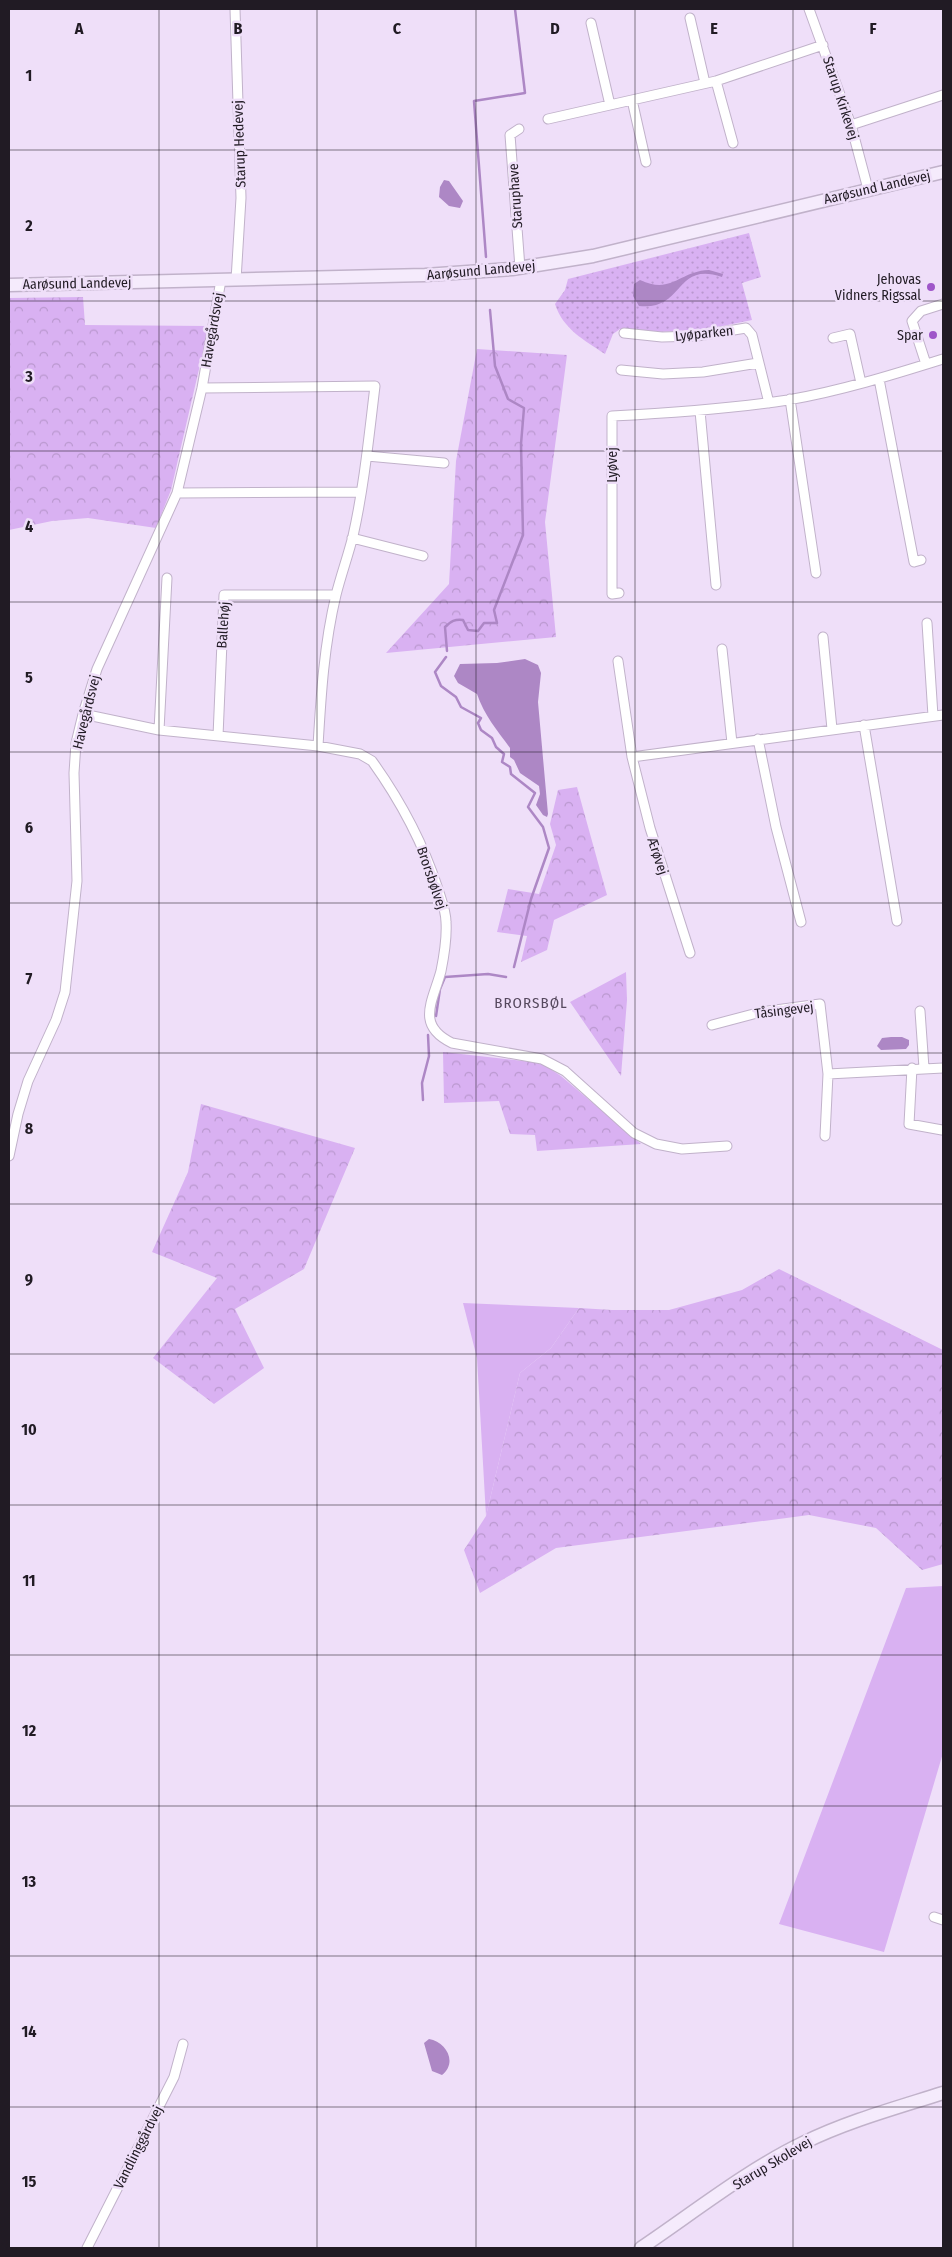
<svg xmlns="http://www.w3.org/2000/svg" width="952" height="2257" font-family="'Fira Sans Condensed',sans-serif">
	<defs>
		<pattern id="forest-crowns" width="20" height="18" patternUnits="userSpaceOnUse" patternTransform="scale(1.25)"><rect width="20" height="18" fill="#d9b1f2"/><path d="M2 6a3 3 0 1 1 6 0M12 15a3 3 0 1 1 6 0" fill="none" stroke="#ba98cf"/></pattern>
		<pattern id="park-dots" width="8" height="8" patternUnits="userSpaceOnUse" patternTransform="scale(1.25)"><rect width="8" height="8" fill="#d9b1f2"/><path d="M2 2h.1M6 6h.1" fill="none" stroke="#ba98cf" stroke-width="1.8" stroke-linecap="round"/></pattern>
	</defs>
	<rect width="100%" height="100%" fill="#efdff9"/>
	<!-- grass -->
	<path fill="#d9b1f2" d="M463,1303l116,5 -28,40 -31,25 -34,143 -9,-158z
		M943,1586v167l-59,199 -105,-28 127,-336z"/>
	<!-- forest -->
	<path fill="url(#forest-crowns)" d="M83,297l2,28 124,1 -38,164 -15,38 -68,-10 -36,3 -43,9v-232z
		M477,349l90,6 -22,167 11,115 -170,16 63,-69 7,-123z
		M577,787l30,108 -53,25 -7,30 -26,12 6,-26 -30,-4 11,-43 31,5 17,-49 -6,-21 8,-34z
		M626,972l1,28 -6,76 -51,-74z
		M443,1052l98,11 20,13 80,68 -104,7 -2,-16 -25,-1 -11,-33 -55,2z
		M201,1104l154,44 -51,121 -69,40 29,59 -50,36 -61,-46 64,-80 -65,-26 36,-80z
		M779,1269l164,81v214l-21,6 -46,-42 -67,-13 -253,33 -76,45 -16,-43 22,-34 34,-143 31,-25 28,-40 33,2h57l73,-20z"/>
	<!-- park -->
	<path fill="url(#park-dots)" d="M749,233l12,44 -19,6 10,37 -44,9 -49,3 -39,-3 -7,5 -8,20c-21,-14 -42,-25 -50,-50l10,-14 3,-11z"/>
	<!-- water -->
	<path fill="#ad87c5" d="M444,180l5,1 14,20 -3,7 -11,-2 -10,-9 1,-10z
		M709,270l14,4 -1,3c-48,-16 -37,34 -83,29l-6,-10 1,-12 6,-4c32,15 39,-9 69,-10z
		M525,659l13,6 3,8 -3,29 10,112 -1,3 -4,-2 -7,-10 4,-11 -1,-8 -19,-13 -6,-13 -4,-3v-9c-13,-18 -26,-33 -33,-54l-19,-11 -4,-7 6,-12 37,-1z
		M891,1037h11l7,3v5l-3,4 -25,1 -4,-4 5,-8z
		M429,2039c17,3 29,23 13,36l-10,-4 -8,-28z"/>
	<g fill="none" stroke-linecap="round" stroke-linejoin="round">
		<!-- stream -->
		<path stroke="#ad87c5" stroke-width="2.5" d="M486,257l-12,-156 51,-8 -10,-84
			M447,651l-2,-24c6,-6 10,-8 18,-7l5,10 10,1 6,-8h13l-3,-13 29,-75 -2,-91 3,-36 -16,-9 -13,-33 -5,-56
			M446,657l-11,15 6,14 15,11 5,10 20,11 -3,5 3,7 11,8 4,9 8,7 -2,8 8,5 1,7 24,19 -7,14 15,20 6,21 -18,51 -17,68
			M436,1016l4,-27 5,-12 43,-3 18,3
			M423,1100l-1,-17 7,-27 -1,-21"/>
		<defs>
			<path id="street" d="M235,9l6,189 -5,82
				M809,9l42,116 17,64
				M690,18l15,65
				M591,23l19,82
				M716,81l17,62
				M632,100l14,62
				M548,119l168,-38 107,-36
				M851,125l92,-30
				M519,129l-9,6 10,133
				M624,333l38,4 35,-1 49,-8 6,7 17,68
				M833,338l17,-4 11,49
				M926,364l-14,-43 9,-10 22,-7
				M621,370l42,4 40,-2 55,-9
				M879,379l35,183 7,-2
				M202,388l173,-2c-6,50 -11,101 -22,150 -5,20 -12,39 -17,59 -12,50 -15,100 -18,151
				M790,399l26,174
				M700,411l16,174
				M367,456l77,7
				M177,493l184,-1
				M352,538l71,18
				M619,593l-7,1v-178c59,-3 117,-7 176,-16 52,-9 104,-25 155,-41
				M927,623l6,93
				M823,637l9,92
				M722,649l10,94
				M618,661l14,96 18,71 40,125
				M83,714l76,16 159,16 42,8 12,7c28,39 51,82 66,128 3,10 8,22 8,33 1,15 -2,34 -5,49 -8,30 -26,54 11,72l90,16 23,12 69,62 22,11 26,5 45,-3
				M864,725l33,196
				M159,730l8,-152
				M218,736l6,-141h112
				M758,739l18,88 25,95
				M632,757l311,-42
				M920,1011l4,57
				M712,1025l49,-13 59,-8 8,70 -3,62
				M912,1068l-3,56 33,6
				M828,1074l115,-6
				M9,1156l9,-42 10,-33 28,-61 9,-28 12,-111 -3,-108 2,-30 7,-29 14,-45 80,-176 25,-105 19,-108
				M934,1917l9,3
				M87,2248l87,-171 9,-33"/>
			<path id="secondary" d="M9,285l416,-10 87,-6 81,-13 350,-84
				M641,2248c52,-35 106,-78 162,-105 45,-22 93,-35 140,-50"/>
		</defs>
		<!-- street casing -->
		<use href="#street" stroke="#c1b2ca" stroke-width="11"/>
		<!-- secondary casing -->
		<use href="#secondary" stroke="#c1b2ca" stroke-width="15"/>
		<!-- street -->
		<use href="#street" stroke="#fff" stroke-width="9"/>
		<!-- secondary -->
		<use href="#secondary" stroke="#f5ebfc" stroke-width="12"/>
	</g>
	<!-- grid -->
	<path fill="none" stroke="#211b24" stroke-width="1" stroke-opacity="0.55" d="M159,9v2239M317,9v2239M476,9v2239M635,9v2239M793,9v2239M9,150h934M9,301h934M9,451h934M9,602h934M9,752h934M9,903h934M9,1053h934M9,1204h934M9,1354h934M9,1505h934M9,1655h934M9,1806h934M9,1956h934M9,2107h934"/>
	<!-- markers -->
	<g fill="#9f56c9" stroke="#efdff9" stroke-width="2">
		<circle cx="931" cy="287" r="5"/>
		<circle cx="933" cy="335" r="5"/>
	</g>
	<g text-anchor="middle" stroke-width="5" stroke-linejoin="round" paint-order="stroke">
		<!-- street labels -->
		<g font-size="14" fill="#211b24" stroke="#efdff9">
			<text transform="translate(841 98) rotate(72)" y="5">Starup Kirkevej</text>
			<text transform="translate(239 144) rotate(-92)" y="5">Starup Hedevej</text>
			<text transform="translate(877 187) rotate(-13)" y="5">Aarøsund Landevej</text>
			<text transform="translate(515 196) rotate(-94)" y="5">Staruphave</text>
			<text transform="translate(481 270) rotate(-5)" y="5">Aarøsund Landevej</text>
			<text transform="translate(77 283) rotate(-1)" y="5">Aarøsund Landevej</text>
			<text transform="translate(212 330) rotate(-80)" y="5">Havegårdsvej</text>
			<text transform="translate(704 333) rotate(-6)" y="5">Lyøparken</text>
			<text transform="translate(612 465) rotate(-90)" y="5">Lyøvej</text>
			<text transform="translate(223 625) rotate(-86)" y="5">Ballehøj</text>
			<text transform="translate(86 712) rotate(-76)" y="5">Havegårdsvej</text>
			<text transform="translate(658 856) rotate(72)" y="5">Ærøvej</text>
			<text transform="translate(432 878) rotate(71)" y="5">Brorsbølvej</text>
			<text transform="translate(784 1010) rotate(-7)" y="5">Tåsingevej</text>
			<text transform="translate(138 2147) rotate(-63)" y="5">Vandlinggårdvej</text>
			<text transform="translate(772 2163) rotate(-31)" y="5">Starup Skolevej</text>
		</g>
		<!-- poi labels -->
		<g font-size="14" fill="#211b24" stroke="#efdff9" text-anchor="end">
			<text x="921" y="284">Jehovas<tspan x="921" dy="16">Vidners Rigssal</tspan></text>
			<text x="923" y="340">Spar</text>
		</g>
		<!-- neighbourhood labels -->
		<g font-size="15" letter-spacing="1" fill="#56495e" stroke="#efdff9">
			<text x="531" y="1008">BRORSBØL</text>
		</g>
	</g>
	<g font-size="16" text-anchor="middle" font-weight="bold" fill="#211b24" stroke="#efdff9" stroke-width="5" stroke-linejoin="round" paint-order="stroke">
		<text x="79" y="34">A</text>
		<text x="238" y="34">B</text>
		<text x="397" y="34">C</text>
		<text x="555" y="34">D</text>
		<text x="714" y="34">E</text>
		<text x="873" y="34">F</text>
		<text x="29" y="81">1</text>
		<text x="29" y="231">2</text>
		<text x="29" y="382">3</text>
		<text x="29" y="532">4</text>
		<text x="29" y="683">5</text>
		<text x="29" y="833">6</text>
		<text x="29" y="984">7</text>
		<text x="29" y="1134">8</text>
		<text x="29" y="1285">9</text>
		<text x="29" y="1435">10</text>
		<text x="29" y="1586">11</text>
		<text x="29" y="1736">12</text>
		<text x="29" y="1887">13</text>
		<text x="29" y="2037">14</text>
		<text x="29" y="2187">15</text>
	</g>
	<!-- border -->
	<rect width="952" height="2257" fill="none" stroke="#211b24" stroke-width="20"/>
</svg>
